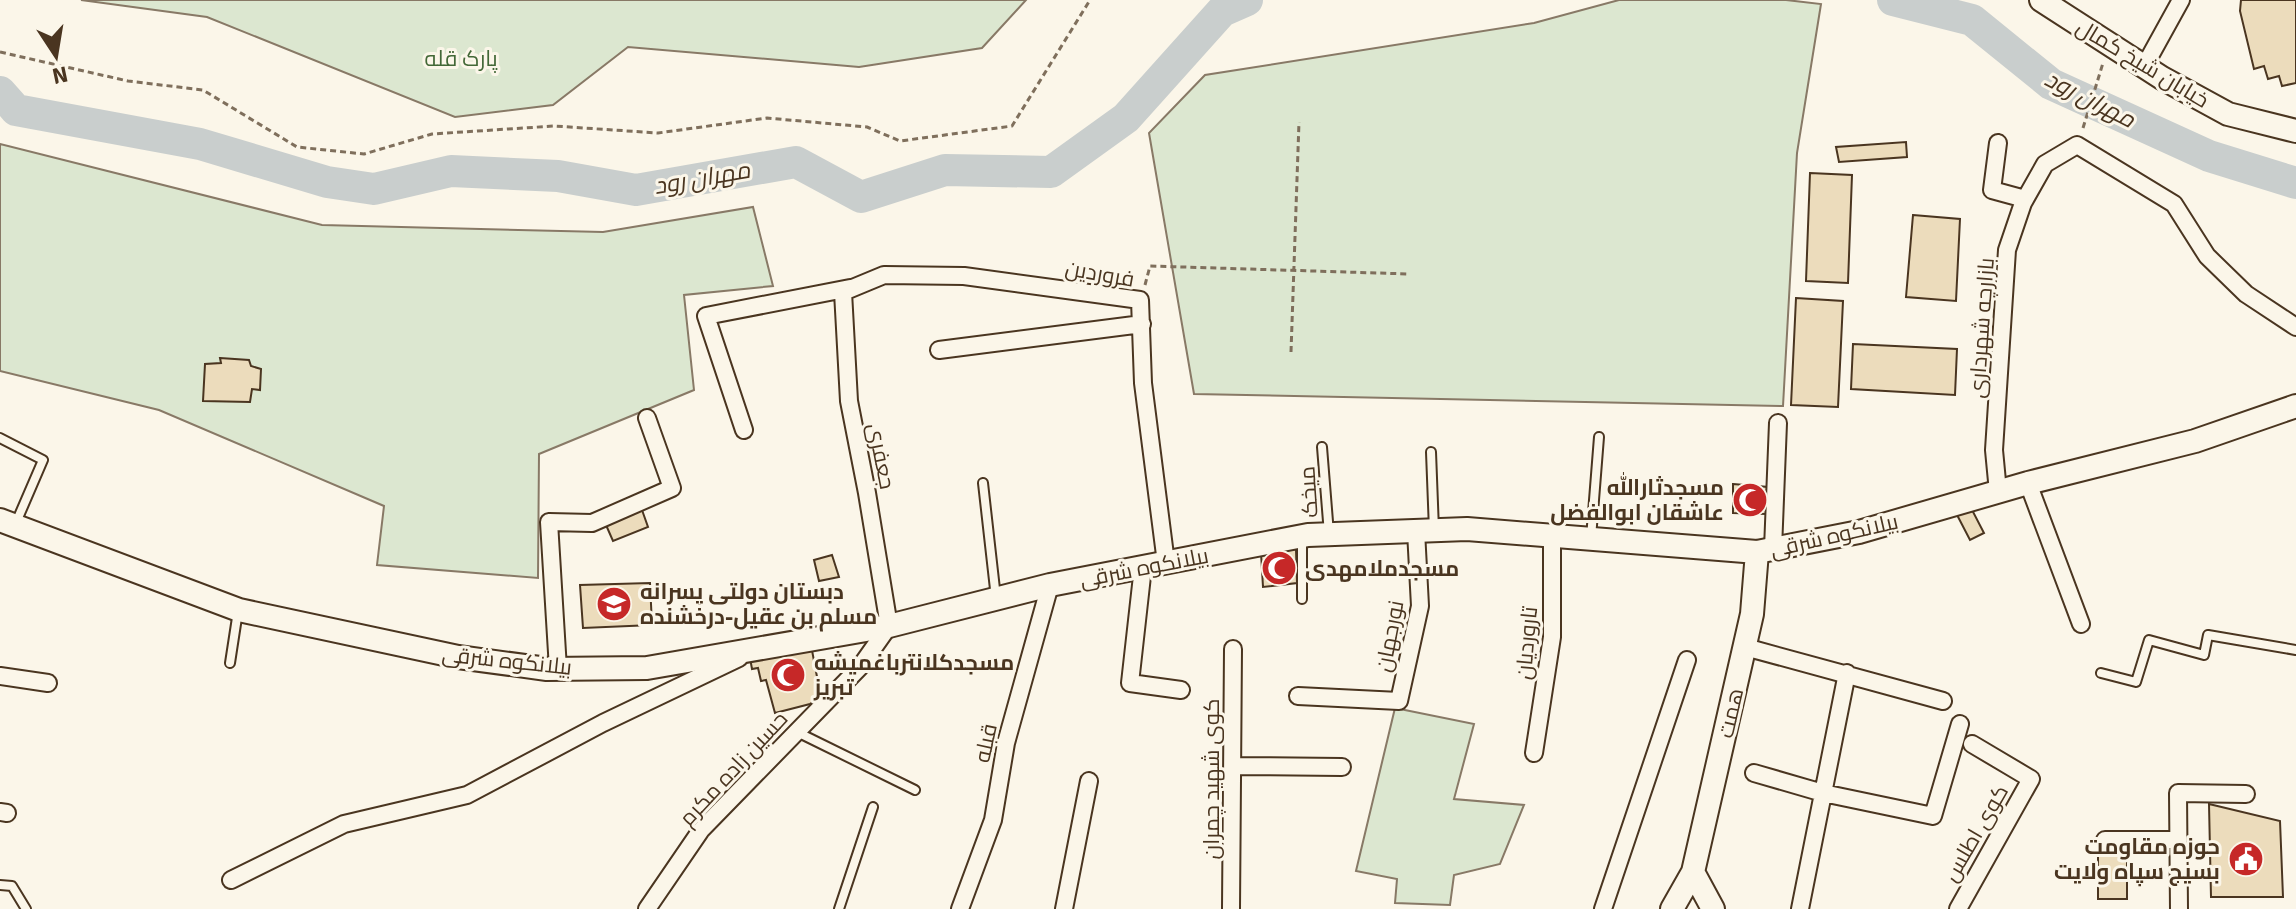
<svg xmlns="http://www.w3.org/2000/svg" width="2296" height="909" font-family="Signika,Cairo,sans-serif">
	<rect width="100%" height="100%" fill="#fbf6e9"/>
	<!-- green -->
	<path fill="#dce7d0" stroke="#887966" stroke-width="2" d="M81,0h945l-44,48 -123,19 -231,-20 -75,58 -98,12 -248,-100z
		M1619,0h167l35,4 -24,149 -14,253 -589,-12 -45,-261 56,-58 329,-52z
		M0,144l322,81 281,7 150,-25 20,79 -89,9 10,95 -155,64 -1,124 -161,-13 7,-59 -225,-96 -159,-39z
		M1395,708l79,16 -20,75 70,6 -24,59 -46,11 -4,30 -55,-2 2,-24 -41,-8z"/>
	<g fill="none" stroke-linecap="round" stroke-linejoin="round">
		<!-- river -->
		<path stroke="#c9cecd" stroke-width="32" d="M1893,0l79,20 79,64 158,72 87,27
			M0,92l16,18 184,34 127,38 47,7 77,-18 107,5 78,14 160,-28 65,35 84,-27 106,2 75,-54 96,-107 25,-11"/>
	</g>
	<!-- building -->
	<path fill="#ecdcbc" stroke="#4a3520" stroke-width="2" d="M2241,0h55v83l-14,3 -3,-10 -11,3 -4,-13 -10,3 -14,-58z
		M1906,142l1,15 -68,5 -3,-15z
		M1810,173l42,2 -4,108 -42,-2z
		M1913,215l47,4 -4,82 -50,-4z
		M1796,298l47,3 -5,106 -47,-2z
		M1853,344l104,5 -2,46 -104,-6z
		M220,358l29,2 2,6 10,3 -1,21 -8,-1 -2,13 -47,-1 2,-37 16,-1z
		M1733,484l35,3 -2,27 -33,-1z
		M1970,506l14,27 -14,7 -15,-29z
		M642,510l6,17 -35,14 -7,-16z
		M1296,549l1,34 -34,4 -2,-34z
		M832,555l7,22 -20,4 -5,-21z
		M650,583l2,42 -69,3 -3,-43z
		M811,645l10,53 -11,6 -35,9 -9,-33 -5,1 -3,-13 -6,1 -2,-11z
		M2209,804l71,17 3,76h-72z
		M2098,848l29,1v50h-29z"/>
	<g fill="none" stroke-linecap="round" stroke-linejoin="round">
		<defs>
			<path id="lane" d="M0,438l43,22 -28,65
				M1322,447l7,87
				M1431,452l3,78
				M983,483l13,115
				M1591,538l8,-101
				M1302,599v-62
				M230,663l8,-52
				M2101,673l35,9 13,-42 55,15 4,-20 88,15
				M797,732l118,58
				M0,885l12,1 14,23
				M839,909l34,-102"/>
			<path id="street" d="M2144,67l37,-67
				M1998,143l-6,47 33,9
				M939,350l203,-26
				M744,430l-38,-114 144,-28
				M2028,483l53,141
				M1998,492l-4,-42 13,-200 16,-47 22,-39 32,-19 97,59 33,52 39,38 50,33
				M1773,549l5,-126
				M1143,567l-13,116 51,7
				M1745,647l198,54
				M558,669l-9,-147 43,1 80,-35 -25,-70
				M0,676l48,7
				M1298,696l101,5 21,-95 -4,-75
				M1534,753l18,-116v-101
				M1233,766l109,1
				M1754,773l69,20 110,23 27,-92
				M0,812l7,1
				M2105,840h73
				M231,880l113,-56 123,-29 136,-72 136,-65
				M647,909l54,-79 159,-163 29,-41 -22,-133 -18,-92 -6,-109 41,-17 80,1 176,24 3,83 23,180
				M960,909l33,-89 13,-77 44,-158
				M1064,909l25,-128
				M1231,909l2,-260
				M1603,909l84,-249
				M1800,909l47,-236
				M1958,909l73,-130 -59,-35
				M2179,909l-1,-116 68,1"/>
			<path id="secondary" d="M2041,0l121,78 66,36 68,17
				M0,520l239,90 219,47 89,12 100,-1 242,-42 161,-41 258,-50 159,-6 290,23 102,-20 169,-49 167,-42 101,-35
				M1693,872l20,37
				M1672,909l21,-37 59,-258 5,-62"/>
		</defs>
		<!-- lane casing -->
		<use href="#lane" stroke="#4a3520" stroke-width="12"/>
		<!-- street casing -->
		<use href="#street" stroke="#4a3520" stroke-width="20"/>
		<!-- secondary casing -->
		<use href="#secondary" stroke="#4a3520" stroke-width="26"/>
		<!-- path -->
		<path stroke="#7f6f5c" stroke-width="3" stroke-dasharray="6 4" stroke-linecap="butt" d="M0,52l128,29 75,9 94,57 67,7 68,-20 122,-8 104,7 109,-15 100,9 33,14 112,-15 78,-126
			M2083,128l20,-65
			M1145,285l5,-19 260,8
			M1291,352l8,-230"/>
		<!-- lane -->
		<use href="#lane" stroke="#fbf6e9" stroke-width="8"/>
		<!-- street -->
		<use href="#street" stroke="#fbf6e9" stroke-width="16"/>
		<!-- secondary -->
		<use href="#secondary" stroke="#fbf6e9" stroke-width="22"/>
	</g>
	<!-- icons -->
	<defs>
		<symbol id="mosque-disc" viewBox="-11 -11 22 22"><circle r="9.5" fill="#c62828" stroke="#fbf6e9"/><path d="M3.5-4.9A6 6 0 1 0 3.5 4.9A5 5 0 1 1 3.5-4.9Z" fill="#fff"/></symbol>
		<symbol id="school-disc" viewBox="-11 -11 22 22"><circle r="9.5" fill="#c62828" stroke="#fbf6e9"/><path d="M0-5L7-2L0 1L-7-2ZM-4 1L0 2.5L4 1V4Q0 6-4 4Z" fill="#fff"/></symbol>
		<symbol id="civic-disc" viewBox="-11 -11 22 22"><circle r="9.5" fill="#c62828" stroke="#fbf6e9"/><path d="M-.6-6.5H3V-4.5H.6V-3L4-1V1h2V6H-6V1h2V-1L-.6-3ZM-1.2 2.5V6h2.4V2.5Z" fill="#fff"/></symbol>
	</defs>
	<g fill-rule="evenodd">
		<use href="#mosque-disc" x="1730" y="480" width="40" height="40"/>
		<use href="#mosque-disc" x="1259" y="548" width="40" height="40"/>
		<use href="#school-disc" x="594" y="584" width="40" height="40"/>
		<use href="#mosque-disc" x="768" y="655" width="40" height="40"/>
		<use href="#civic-disc" x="2226" y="839" width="40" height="40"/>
	</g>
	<g text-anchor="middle" stroke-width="6" stroke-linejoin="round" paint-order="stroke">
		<!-- park labels -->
		<g font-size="22" fill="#436837" stroke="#fbf6e9">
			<text x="461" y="66">پارک قله</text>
		</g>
		<!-- street labels -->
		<g font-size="22" fill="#4a3520" stroke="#fbf6e9">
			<text transform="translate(2143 63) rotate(31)" y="8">خیابان شیخ کمال</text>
			<text transform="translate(1100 273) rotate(10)" y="8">فروردین</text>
			<text transform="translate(1981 328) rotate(-86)" y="8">بازارچه شهرداری</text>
			<text transform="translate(882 456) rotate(79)" y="8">جعفری</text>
			<text transform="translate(1308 492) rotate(-94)" y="8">میخک</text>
			<text transform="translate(1834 535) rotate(-13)" y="8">بیلانکوه شرقی</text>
			<text transform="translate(1144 567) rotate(-11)" y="8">بیلانکوه شرقی</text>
			<text transform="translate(1389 636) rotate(-79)" y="8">نورجهان</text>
			<text transform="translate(1526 643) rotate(-85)" y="8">تاروردیان</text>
			<text transform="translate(507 660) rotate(6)" y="8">بیلانکوه شرقی</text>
			<text transform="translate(1730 713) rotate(-77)" y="8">همت</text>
			<text transform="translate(985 743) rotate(-78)" y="8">قبله</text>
			<text transform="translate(733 768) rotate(-47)" y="8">حسین زاده مکرم</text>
			<text transform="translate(1211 779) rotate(-90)" y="8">کوی شهید چمران</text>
			<text transform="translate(1975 833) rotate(-60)" y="8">کوی اطلس</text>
		</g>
		<!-- poi labels -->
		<g font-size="22" font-weight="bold" fill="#4a3520" stroke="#fbf6e9" text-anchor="start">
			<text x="1724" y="495" text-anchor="end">مسجدثارالله<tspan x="1724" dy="25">عاشقان ابوالفضل</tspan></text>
			<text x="1305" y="576">مسجدملامهدی</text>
			<text x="640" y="599">دبستان دولتی پسرانه<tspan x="640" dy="25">مسلم بن عقیل-درخشنده</tspan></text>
			<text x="814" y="670">مسجدکلانترباغمیشه<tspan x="814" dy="25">تبریز</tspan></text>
			<text x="2220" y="854" text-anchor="end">حوزه مقاومت<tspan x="2220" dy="25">بسیج سپاه ولایت</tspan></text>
		</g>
		<!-- water labels -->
		<g font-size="24" font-style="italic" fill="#4a3520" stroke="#fbf6e9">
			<text transform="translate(2090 99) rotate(27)" y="8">مهران رود</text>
			<text transform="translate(702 178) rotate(-10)" y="8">مهران رود</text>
		</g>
	</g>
	<!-- north arrow -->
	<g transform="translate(56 56) rotate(168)" stroke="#fbf6e9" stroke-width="6" paint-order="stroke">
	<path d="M0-6L14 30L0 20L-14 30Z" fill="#4a3520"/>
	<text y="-12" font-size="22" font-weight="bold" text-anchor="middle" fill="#4a3520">N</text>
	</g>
</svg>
